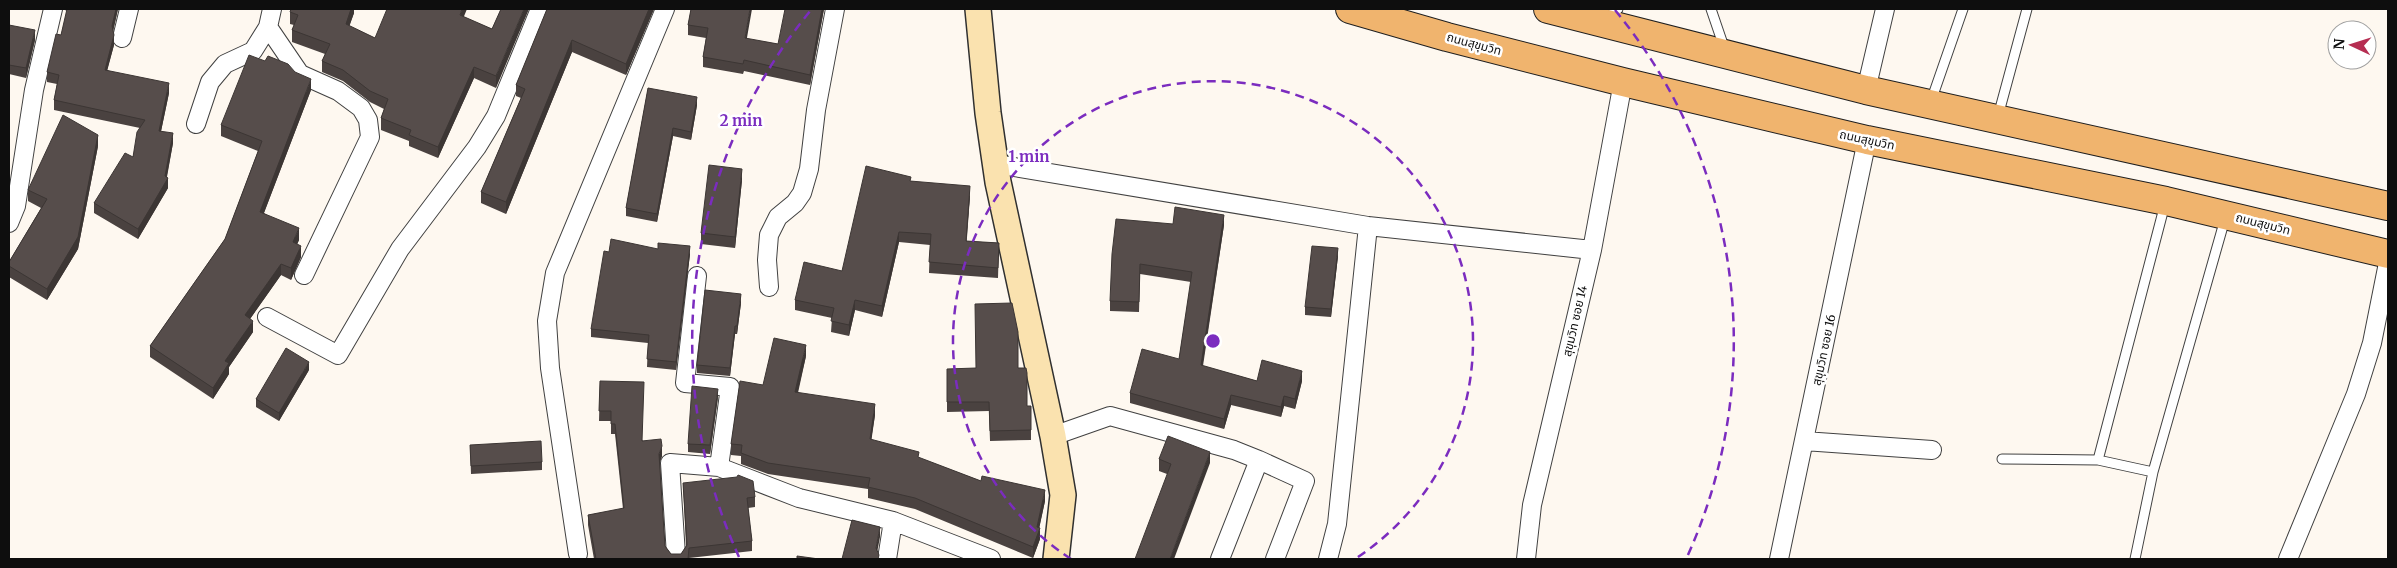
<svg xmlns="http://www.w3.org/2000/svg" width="2397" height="568" font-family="Merriweather,'Noto Sans Thai',serif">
	<rect width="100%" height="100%" fill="#fef8f0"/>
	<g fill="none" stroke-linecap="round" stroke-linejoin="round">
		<defs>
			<path id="lane" d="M1711,9l14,41
				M1606,19l12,-10
				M1931,101l32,-92
				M1998,116l29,-107
				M2002,459l96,1 55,12
				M2098,460l67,-256
				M2135,559l18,-87 72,-253"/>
			<path id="street" d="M272,9l-4,18 32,47 38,17 23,17 7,12 2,17 -66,138
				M122,38l7,-29
				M1866,90l19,-81
				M196,124l14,-42 15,-18 28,-13 15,-24
				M996,164l372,62 224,24
				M9,223l7,-17 18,-116 19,-81
				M697,276l-12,107 45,4 -11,80
				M769,287l-2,-27 2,-25 9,-18 17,-14 7,-10 7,-24 7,-59 19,-101
				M267,317l71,38 62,-106 77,-102 19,-31 44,-107
				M1053,436l57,-20 124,34 25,10 -39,99
				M1804,441l128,9
				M1259,460l46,21 -30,78
				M578,554l-28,-186 -3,-47 8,-48 110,-264
				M676,555l-6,-92 49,4 80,31 94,23 98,38
				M887,559l6,-38
				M1328,559l9,-35 31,-298
				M1526,559l6,-54 60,-255 31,-168
				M1779,559l88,-419
				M2288,559l68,-165 16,-51 16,-80"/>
			<path id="secondary" d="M978,9l10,104 10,69 55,254 10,59 -7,64"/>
			<path id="primary" d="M1350,9l97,28 176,45 244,58 299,61 222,53
				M1548,9l318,81 522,116"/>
		</defs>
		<!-- lane casing -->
		<use href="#lane" stroke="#414141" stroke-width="11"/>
		<!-- street casing -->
		<use href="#street" stroke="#414141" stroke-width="20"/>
		<!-- secondary casing -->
		<use href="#secondary" stroke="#303030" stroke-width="28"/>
		<!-- primary casing -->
		<use href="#primary" stroke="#1f1f1f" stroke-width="30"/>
		<!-- lane -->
		<use href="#lane" stroke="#fff" stroke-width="9"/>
		<!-- street -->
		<use href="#street" stroke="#fff" stroke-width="18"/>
		<!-- secondary -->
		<use href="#secondary" stroke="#fae2af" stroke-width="25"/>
		<!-- primary -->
		<use href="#primary" stroke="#f0b46e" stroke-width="28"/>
	</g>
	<!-- wall -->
	<path fill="#4a4240" d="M65,9h53l-5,22 1,14 -7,25 62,23 -8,38 12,12 -6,34 1,11 -30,51 -44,-26v-10l39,-46 7,-29 -86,-18v-10l3,-16 -10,-2v-10l14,-37 6,-24 -2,-1z
		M354,9v4l-5,13 26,12 88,-21 29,12 9,-20 -5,79 -22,-10 -36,80 -29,-12v-5l-28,-11v-12l3,-9 -14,-7 -27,-21 -21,-9v-11l3,-7 -33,-12v-12l2,-5 -4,-1v-12z
		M547,9h107l-28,66 -54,-23 -66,162 -25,-11v-11l40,-94 -5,-2v-11z
		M691,9l55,30 32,5 46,-35 -14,76 -66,-14 -1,3 -40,-7v-10l3,-19 -18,-3v-10z
		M9,25l26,15 -9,38 -17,-4z
		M648,88l49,17 -6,35 -18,-4 -16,86 -31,-6v-8z
		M311,90l-47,123 35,27 -2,4 4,13 -10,23 -10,-5 -31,44 3,13 -24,35v7l-16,25 -63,-42v-11l75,-107 33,-88 -37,-15v-11z
		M98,146l-20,103 -31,51 -38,-23v-15l32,-54 -13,-7v-11z
		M742,180l-7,68 -34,-4v-11z
		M911,181l59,15 -4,45 33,2 -1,35 -69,-5 1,-28 -31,-3 -17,75 -27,-7 -6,26 -18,-4 1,-14 -37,-8v-10l47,-29z
		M1173,224l51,1 -21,141 54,15h45l-7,28 -11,-3 -3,11 -50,-12 -7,24 -94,-26v-10l49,-34 12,-77 -51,-8 -1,38 -29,-1v-10z
		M658,249l32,5 -14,116 -29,-3 1,-24 -57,-6v-8z
		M1338,256l-7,61 -26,-2v-8z
		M741,303l-4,31h-2l-5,42 -33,-3v-8z
		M806,356l-8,37 77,22 -4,25 110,41 64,20 -6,27 1,11 -7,19 -118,-49 -47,-11v-9l-100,-15 -27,-10v-8l-10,-1v-11l32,-59z
		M1018,368l9,38h4v34l-41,1 -1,-30 -42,1v-43z
		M309,370l-30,51 -23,-14v-8z
		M600,381l43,60 19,15 -2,6 5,84 6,8h10l5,-8 -3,-63 72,14v10l-7,1 4,33v10l-63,7 -1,1h-94l-6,-34v-10l35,-6 -8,-75h-4v-13h-12z
		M718,397l-8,57 -22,-2v-8z
		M470,445l72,17v8l-71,4z
		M1159,459l51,4 -43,11 -8,-3z"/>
	<!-- shaded-wall -->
	<path fill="#3c3634" d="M116,9h2l-6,27v-10z
		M351,9h3v4l-8,23v-12z
		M462,9h5l-7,17v-11z
		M524,9h5l-33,79v-12z
		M649,9h5l-28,66v-11z
		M750,9h2l-7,40v-11z
		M822,9h2l-14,76v-10z
		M35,30v10l-9,38v-10z
		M114,35v10l-9,34v-9z
		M572,40v12l-66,162v-12z
		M474,67v11l-36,80v-11z
		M311,79v11l-51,133v-11z
		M169,83v10l-10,48v-10z
		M697,97v8l-6,35v-8z
		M673,128v8l-16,86v-8z
		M173,133v10l-7,37 2,-2v10l-30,51v-10l27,-53z
		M98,135v11l-20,103 -31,51v-11z
		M742,169v11l-7,68v-11z
		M970,186v10l-4,55v-10z
		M1224,215v10l-23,150v-10z
		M299,228v12l-6,14v-12z
		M899,232v10l-17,75v-11z
		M301,246v11l-10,23v-12z
		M690,246v8l-14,116v-8z
		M1338,248v8l-7,61v-8z
		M281,264v11l-36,51v-11z
		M741,294v9l-4,31v-8z
		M855,300v10l-6,26v-11z
		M253,321v11l-24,35v7l-16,25v-11l12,-27z
		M735,326v8l-5,42v-8z
		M806,345v11l-11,47v-11z
		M309,362v8l-30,51v-8z
		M1302,371v10l-7,28v-10z
		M718,389v8l-8,57v-9z
		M1231,395v10l-7,24v-10z
		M1284,396v10l-3,11v-10z
		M875,404v11l-5,35v-11z
		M662,446v10l-3,8v-10z
		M1210,452v11l-36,96h-4z
		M1045,490v11l-7,33 2,-6v11l-7,19v-11z
		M880,527v10l-4,21v-10z"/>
	<!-- building -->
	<path fill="#564d4b" stroke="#3c3634" d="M67,9h49l-4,17 2,9 -9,35 64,13 -10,48 14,2 -8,43 3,2 -30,51 -44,-26 31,-50 8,4 4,-25 8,-12 -91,-20 5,-25 -12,-3 9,-38 5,1z
		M291,9h60l-5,15 29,14 12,-29h75l-2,6 32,14 9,-20h23l-28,67 -22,-9 -36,80 -29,-12 2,-5 -30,-12 7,-19 -18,-8 -27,-21 -21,-9 8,-17 -38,-14 6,-15 -8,-3z
		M547,9h102l-23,55 -54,-24 -66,162 -25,-10 44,-103 -9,-4z
		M691,9h59l-5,29 33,6 7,-35h37l-12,66 -66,-15 -1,4 -40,-7 5,-29 -20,-3z
		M9,25l26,5 -9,38 -17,-3z
		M249,55l16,6 3,-5 20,8 7,8 16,7 -51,133 39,16 -6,14 8,4 -10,22 -10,-4 -36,51 8,6 -28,40 4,2 -16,25 -63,-42 75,-107 37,-98 -41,-16z
		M648,88l49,9 -6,35 -18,-4 -16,86 -31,-6z
		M63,115l35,20 -20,102 -31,52 -38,-23v-4l38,-63 -19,-9z
		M709,165l33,4 -7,68 -34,-4z
		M866,166l45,11 -1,4 60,5 -4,55 33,2 -1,25 -69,-6 2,-28 -32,-2 -17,74 -27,-6 -6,25 -18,-4 3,-13 -39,-8 9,-38 38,9z
		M1175,207l49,8 -23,150 56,16 5,-21 40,11 -7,28 -11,-3 -3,11 -50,-12 -7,24 -94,-26 12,-44 37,10 13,-87 -52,-8 -1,38 -29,-1 2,-47 4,-35 57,5z
		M611,239l47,10v-6l32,3 -14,116 -29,-3 2,-24 -58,-6 13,-78 5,1z
		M1312,246l26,2 -7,61 -26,-2z
		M705,290l36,4 -4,32h-2l-5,42 -33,-3z
		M1012,303l6,29v36h8l1,5v33h4v24l-41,1 -1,-29h-42v-33l29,-1 -1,-64z
		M774,338l32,7 -11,47 80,12 -5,35 49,13 -1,5 63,24 1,-5 63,14 -8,37 3,1 -7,19 -118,-49 -47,-11 2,-9 -102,-15 -27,-10 1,-8 -11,-1 9,-63 23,4z
		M286,348l23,14 -30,51 -23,-14z
		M600,381l44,1 -2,59 19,-2 1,7 -3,8 6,92 6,8h10l6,-9 -4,-62 54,-6 1,-2 15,6 2,16 -8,1 5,43 -63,7 -1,11h-92l-8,-44 36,-7 -9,-84h-4v-13h-12z
		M692,386l26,3 -8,56 -22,-1z
		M1168,436l42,16 -40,107h-35l36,-95 -12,-5z
		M541,441l1,21 -71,4 -1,-21z
		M852,520l28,7 -4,21 3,7 -1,4h-36z
		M797,556l22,3h-22z"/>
	<!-- distance rings -->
	<g fill="none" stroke="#7b2cbf" stroke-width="2.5" stroke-dasharray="9 6">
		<path d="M1071 559A260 260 0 1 1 1355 559"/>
		<path d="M739 557A521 521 0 0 1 811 10M1615 10A521 521 0 0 1 1687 557"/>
	</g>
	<g text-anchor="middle" stroke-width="5" stroke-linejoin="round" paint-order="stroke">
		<!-- street labels -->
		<g font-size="12" fill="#0e0e0e" stroke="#fff">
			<text transform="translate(1474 44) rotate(15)" y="4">ถนนสุขุมวิท</text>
			<text transform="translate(1867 140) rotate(12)" y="4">ถนนสุขุมวิท</text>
			<text transform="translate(2263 224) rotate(14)" y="4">ถนนสุขุมวิท</text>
			<text transform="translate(1575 321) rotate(-77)" y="4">สุขุมวิท ซอย 14</text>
			<text transform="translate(1824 350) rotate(-78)" y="4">สุขุมวิท ซอย 16</text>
		</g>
	</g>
	<circle cx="1213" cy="341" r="8" fill="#7b2cbf" stroke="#fff" stroke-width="2.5"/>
	<g font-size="15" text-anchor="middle" font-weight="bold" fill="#7b2cbf" stroke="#fff" stroke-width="5" stroke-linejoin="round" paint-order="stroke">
		<text x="741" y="126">2 min</text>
		<text x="1029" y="162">1 min</text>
	</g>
	<!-- border -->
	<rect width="2397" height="568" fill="none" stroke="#0e0e0e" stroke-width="20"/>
	<!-- north arrow -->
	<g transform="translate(2352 45) rotate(274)"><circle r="24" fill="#ffffff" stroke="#9f9f9f"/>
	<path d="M0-4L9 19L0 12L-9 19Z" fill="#b62e52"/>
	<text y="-8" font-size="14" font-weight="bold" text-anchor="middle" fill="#0e0e0e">N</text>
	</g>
</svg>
